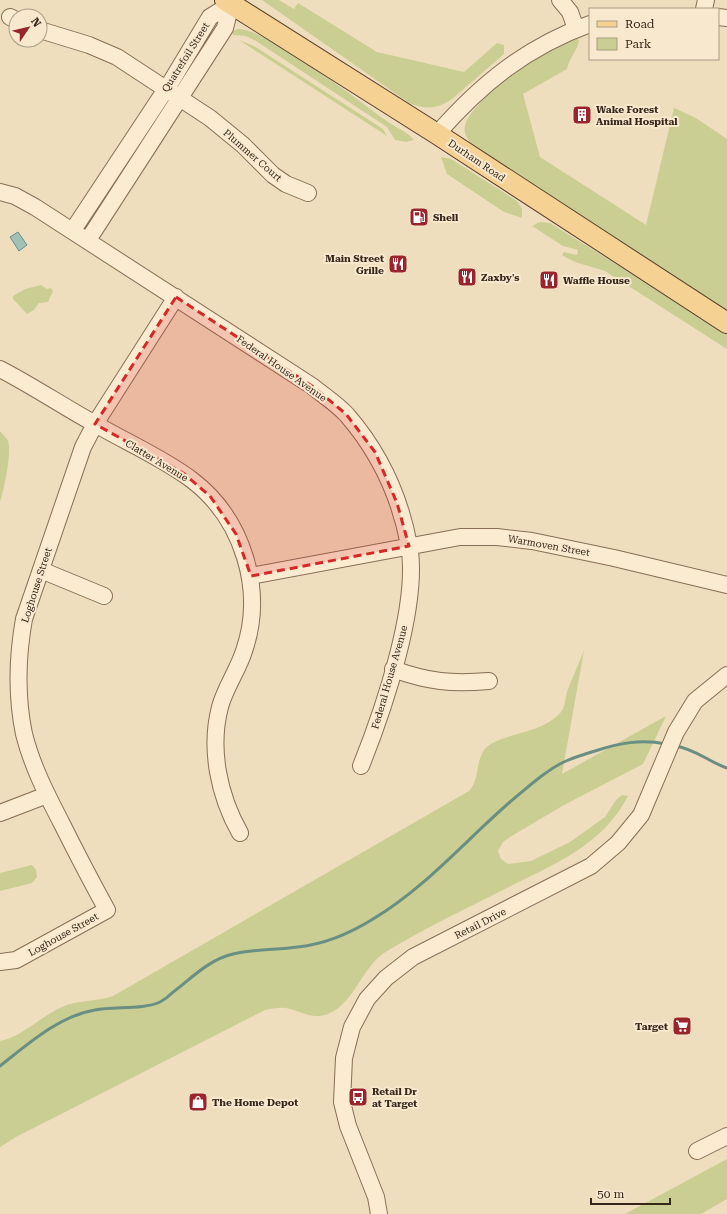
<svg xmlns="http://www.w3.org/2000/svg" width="727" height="1214" font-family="'Roboto Serif',serif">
	<rect width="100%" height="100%" fill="#efdebe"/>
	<!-- green -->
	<path fill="#cace92" d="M262,0h17l15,9 4,-6 79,49 87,20 33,-29 7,2v9l-52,45c-15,10 -26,11 -43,4z
		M238,29c26,-2 124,74 149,92 9,7 20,10 27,19l-8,2 -11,-2 -8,-13 -131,-86 -10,-5 -13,-1v-4z
		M575,38l4,2c-1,10 -10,18 -12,29l-44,25 17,63 106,68 28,-117 22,10 31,21v173l-115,-73 -139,-94c-5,-4 -10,-12 -8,-19 3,-17 45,-53 60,-63 16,-10 34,-17 50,-25z
		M239,40l15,6 129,83 4,7z
		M441,157l10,2 66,42 5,8v9l-18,-6 -57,-38z
		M540,222l10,1 177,110v16l-122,-78c-14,-5 -30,-7 -43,-16l2,-3 13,3 1,-5 -15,-4 -31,-20z
		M41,285l6,4 4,-1 2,3 -5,11 -9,1 -5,7 -7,4 -14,-15v-3l12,-7z
		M0,431c2,3 7,7 8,10 4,12 -4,49 -8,61z
		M584,650l-22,124 104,-58 -23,48 -79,41 -54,32 -7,5 -5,9 3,8 7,5 23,-3 39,-19 35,-25 11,-17 6,-5 6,1c-26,50 -74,68 -121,92 -41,21 -83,40 -123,65 -20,13 -30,48 -52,59 -20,10 -29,-1 -46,-4 -6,-1 -15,1 -21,2l-249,127 -16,10v-106c22,-4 41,-25 62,-34 14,-7 34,-5 51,-11l356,-205c11,-12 6,-29 16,-42 15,-17 55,-13 76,-37 4,-4 4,-14 6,-20 5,-14 12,-28 17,-42z
		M32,865l4,5 1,7 -5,6 -32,8v-18z
		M727,1159v40l-26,15h-76z"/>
	<!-- water -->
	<path fill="#a2c1b6" stroke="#698f83" d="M18,232l9,13 -8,6 -9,-14z"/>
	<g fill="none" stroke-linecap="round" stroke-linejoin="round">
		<!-- stream -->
		<path stroke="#698f83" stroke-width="3" d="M676,746c19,3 33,16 51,22
			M0,1066c28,-22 59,-50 95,-56 19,-4 48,0 65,-8 4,-2 9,-6 12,-9 20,-15 36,-33 61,-39 22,-5 43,-4 65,-7 27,-3 51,-13 75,-28 52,-31 92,-78 137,-117 17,-14 36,-32 56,-41 9,-4 19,-7 29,-10 24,-8 46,-12 71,-7"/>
		<defs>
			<path id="minor" d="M560,0l10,12 6,17
				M704,9l2,-9
				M10,17l6,3
				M718,17l9,1
				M40,30l49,15 28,12 93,61 33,27 30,30 13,9 22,9
				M437,134c44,-50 89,-87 153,-110
				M0,192l15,4 20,11 277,179c11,9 25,18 35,29 32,37 53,82 62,130 11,59 -26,166 -48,221
				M73,230l99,-150 38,-63 21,-13
				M88,240l137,-212 6,-24
				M0,369c33,17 64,38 97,56 31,18 66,33 95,55 51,39 73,110 52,171 -6,19 -19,37 -24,56 -11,42 -1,89 20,126
				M41,570l63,26
				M251,576l209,-39h37l35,4 82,17 113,27
				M393,669c36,13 58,15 96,12
				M0,813l47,-18
				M0,962l16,-2 91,-50c-16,-29 -31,-58 -45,-86 -15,-29 -30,-58 -38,-90 -8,-39 -7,-76 0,-115l59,-172 12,-23 81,-127
				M697,1151l30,-15
				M379,1214l-3,-17 -28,-71 -6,-24 2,-44 8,-31 15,-28 19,-21 27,-21 178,-91 27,-23 23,-28 35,-83 19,-31 32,-26"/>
			<path id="major" d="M225,0l212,134 290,189"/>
		</defs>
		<!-- minor casing -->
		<use href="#minor" stroke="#886e56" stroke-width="18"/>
		<!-- major casing -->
		<use href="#major" stroke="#563c2b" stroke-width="22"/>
		<!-- minor -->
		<use href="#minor" stroke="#faebd1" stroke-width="16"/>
		<!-- major -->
		<use href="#major" stroke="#f5d193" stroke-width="20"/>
	</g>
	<!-- marked area -->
	<path fill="#d62828" fill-opacity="0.2" stroke="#d62828" stroke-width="3" stroke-dasharray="8 5" stroke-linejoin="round" d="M176,297l136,89 34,28 29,38 22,51 12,43 -158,30 -15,-42 -26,-38 -27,-23 -88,-49z"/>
	<!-- icons -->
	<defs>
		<symbol id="building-square" viewBox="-11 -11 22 22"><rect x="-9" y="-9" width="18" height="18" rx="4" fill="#9a242c" stroke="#f7e8ce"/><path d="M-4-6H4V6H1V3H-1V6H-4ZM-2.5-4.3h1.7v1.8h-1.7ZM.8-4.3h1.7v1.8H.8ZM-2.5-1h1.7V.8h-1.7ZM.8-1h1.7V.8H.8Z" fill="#fff"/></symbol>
		<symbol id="fuel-square" viewBox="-11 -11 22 22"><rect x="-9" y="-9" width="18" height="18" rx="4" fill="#9a242c" stroke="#f7e8ce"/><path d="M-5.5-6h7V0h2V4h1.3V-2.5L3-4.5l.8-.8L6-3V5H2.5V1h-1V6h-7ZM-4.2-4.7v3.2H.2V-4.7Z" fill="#fff"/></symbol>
		<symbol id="restaurant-square" viewBox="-11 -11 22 22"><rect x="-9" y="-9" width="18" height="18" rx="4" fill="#9a242c" stroke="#f7e8ce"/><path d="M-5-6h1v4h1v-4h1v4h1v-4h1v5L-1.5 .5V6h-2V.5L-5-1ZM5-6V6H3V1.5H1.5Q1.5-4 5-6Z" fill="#fff"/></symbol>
		<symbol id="supermarket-square" viewBox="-11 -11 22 22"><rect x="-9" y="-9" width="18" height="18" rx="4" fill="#9a242c" stroke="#f7e8ce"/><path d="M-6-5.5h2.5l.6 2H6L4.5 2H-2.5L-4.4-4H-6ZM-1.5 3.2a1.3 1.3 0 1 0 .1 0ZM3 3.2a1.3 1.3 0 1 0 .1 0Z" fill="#fff"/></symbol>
		<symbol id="bus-square" viewBox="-11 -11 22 22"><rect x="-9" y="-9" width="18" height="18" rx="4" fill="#9a242c" stroke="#f7e8ce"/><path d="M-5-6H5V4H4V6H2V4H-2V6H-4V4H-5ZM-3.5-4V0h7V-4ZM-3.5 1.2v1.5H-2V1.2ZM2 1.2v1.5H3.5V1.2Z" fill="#fff"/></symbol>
		<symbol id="shop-square" viewBox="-11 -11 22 22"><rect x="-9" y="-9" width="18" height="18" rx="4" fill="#9a242c" stroke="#f7e8ce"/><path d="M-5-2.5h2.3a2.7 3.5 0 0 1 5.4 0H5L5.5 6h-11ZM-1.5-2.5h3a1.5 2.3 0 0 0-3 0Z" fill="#fff"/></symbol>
	</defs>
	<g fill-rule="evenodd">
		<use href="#building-square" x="571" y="104" width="22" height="22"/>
		<use href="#fuel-square" x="408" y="206" width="22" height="22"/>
		<use href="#restaurant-square" x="387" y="253" width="22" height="22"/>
		<use href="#restaurant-square" x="456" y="266" width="22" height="22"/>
		<use href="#restaurant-square" x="538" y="269" width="22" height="22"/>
		<use href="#supermarket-square" x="671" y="1015" width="22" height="22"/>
		<use href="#bus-square" x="347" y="1086" width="22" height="22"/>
		<use href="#shop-square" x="187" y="1091" width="22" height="22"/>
	</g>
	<g text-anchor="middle" stroke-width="4" stroke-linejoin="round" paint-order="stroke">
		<!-- street labels -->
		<g font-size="10" fill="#37271b" stroke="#f7e8ce">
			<text transform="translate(185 57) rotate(-58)" y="4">Quatrefoil Street</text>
			<text transform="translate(253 155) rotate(41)" y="4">Plummer Court</text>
			<text transform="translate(477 160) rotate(34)" y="4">Durham Road</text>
			<text transform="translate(282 368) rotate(35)" y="4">Federal House Avenue</text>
			<text transform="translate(157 460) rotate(31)" y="4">Clatter Avenue</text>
			<text transform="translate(549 545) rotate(10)" y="4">Warmoven Street</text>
			<text transform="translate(36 585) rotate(-72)" y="4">Loghouse Street</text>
			<text transform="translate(389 677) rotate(-74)" y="4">Federal House Avenue</text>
			<text transform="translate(480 923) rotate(-27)" y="4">Retail Drive</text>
			<text transform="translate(63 934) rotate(-29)" y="4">Loghouse Street</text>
		</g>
		<!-- poi labels -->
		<g font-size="10" font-weight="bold" fill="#37271b" stroke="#f7e8ce" text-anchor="start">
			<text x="596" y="113">Wake Forest<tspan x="596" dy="12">Animal Hospital</tspan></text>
			<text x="433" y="221">Shell</text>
			<text x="384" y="262" text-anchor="end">Main Street<tspan x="384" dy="12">Grille</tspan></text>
			<text x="481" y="281">Zaxby's</text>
			<text x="563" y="284">Waffle House</text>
			<text x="668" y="1030" text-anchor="end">Target</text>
			<text x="372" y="1095">Retail Dr<tspan x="372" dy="12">at Target</tspan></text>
			<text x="212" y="1106">The Home Depot</text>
		</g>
	</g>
	<!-- legend -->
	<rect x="589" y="8" width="130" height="52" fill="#f7e8ce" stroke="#aa9b86"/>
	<rect x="597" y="21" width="20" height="6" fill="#f5d193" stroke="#aa9b86"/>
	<text x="625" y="28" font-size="12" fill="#37271b">Road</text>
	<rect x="597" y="38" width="20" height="12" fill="#cace92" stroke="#aa9b86"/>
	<text x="625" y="48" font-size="12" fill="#37271b">Park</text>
	<!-- north arrow -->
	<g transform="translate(28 28) rotate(55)"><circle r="19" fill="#f7e8ce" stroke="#aa9b86"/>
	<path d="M0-3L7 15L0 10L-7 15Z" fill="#9a242c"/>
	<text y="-6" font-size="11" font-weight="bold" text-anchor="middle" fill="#37271b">N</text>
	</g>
	<!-- scale -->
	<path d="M591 1198v6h79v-6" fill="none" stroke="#37271b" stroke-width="2"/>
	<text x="597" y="1198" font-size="12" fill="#37271b" stroke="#f7e8ce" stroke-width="3" paint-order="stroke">50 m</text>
</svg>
